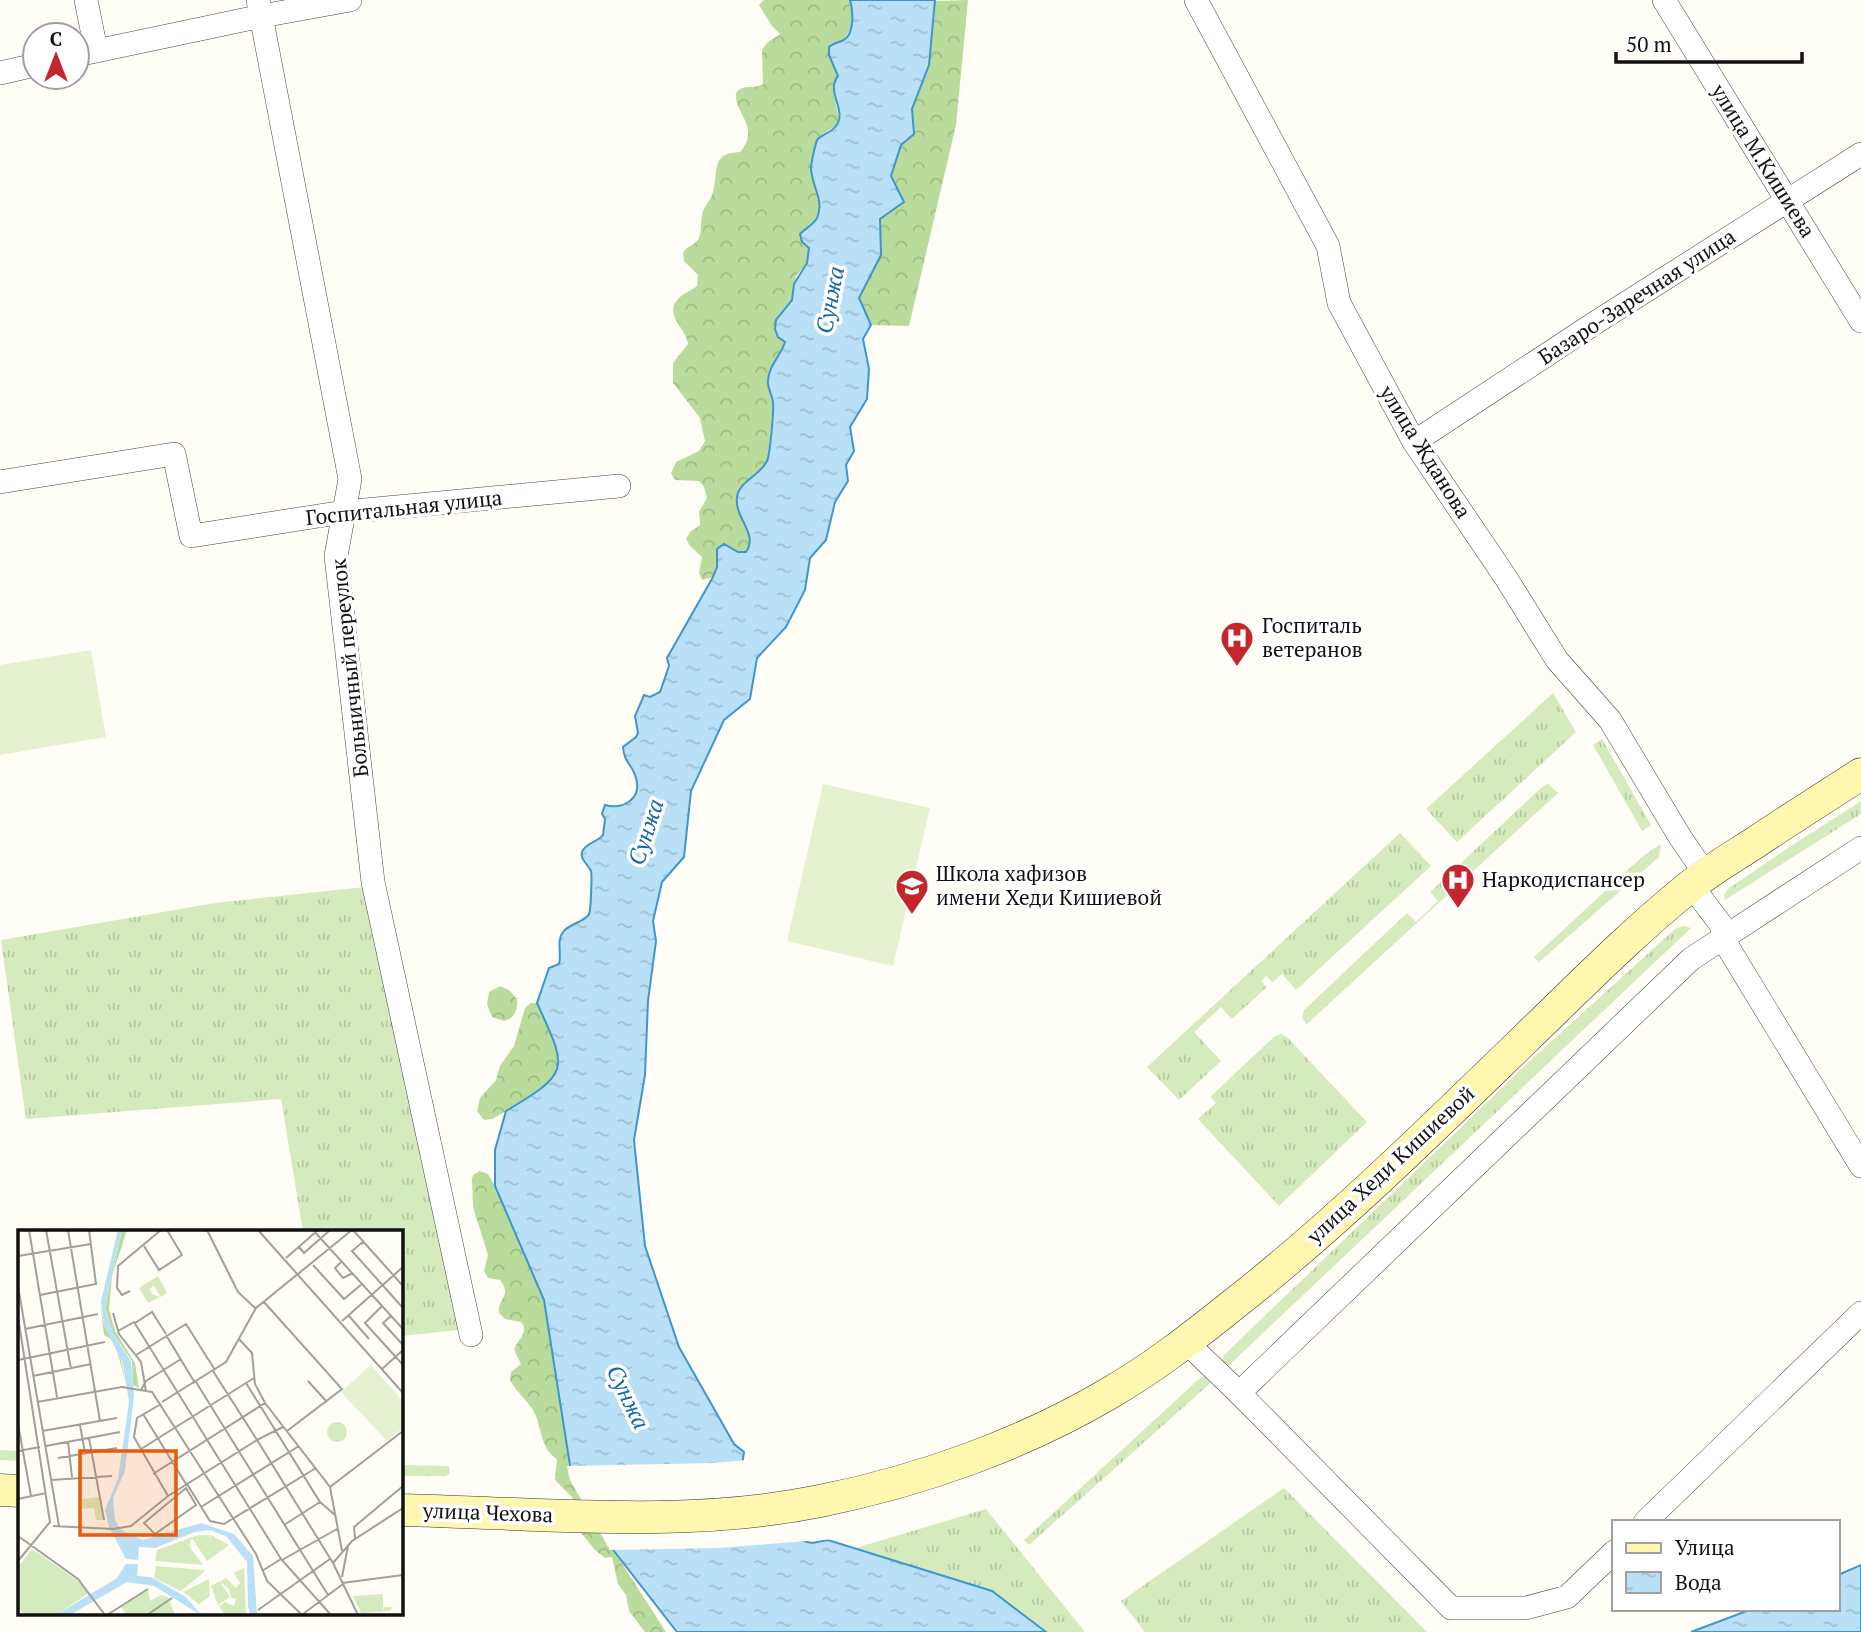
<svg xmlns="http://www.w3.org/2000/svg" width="1861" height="1632" font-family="'PT Serif',serif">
	<defs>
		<pattern id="grass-tufts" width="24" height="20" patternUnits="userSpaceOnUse" patternTransform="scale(1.75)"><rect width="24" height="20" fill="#d5ebbd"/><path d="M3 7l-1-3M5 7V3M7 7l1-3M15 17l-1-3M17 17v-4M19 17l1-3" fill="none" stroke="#b6c8a1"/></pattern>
		<pattern id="forest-crowns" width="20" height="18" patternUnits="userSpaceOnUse" patternTransform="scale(1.75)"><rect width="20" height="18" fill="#b9dc9c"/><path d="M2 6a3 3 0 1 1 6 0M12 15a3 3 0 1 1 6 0" fill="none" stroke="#9ebc85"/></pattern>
		<pattern id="water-ripples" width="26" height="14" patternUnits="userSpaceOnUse" patternTransform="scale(1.75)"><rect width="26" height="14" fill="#b9e0f7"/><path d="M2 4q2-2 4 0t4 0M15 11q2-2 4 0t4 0" fill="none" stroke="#9ebfd3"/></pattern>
	</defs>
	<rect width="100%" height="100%" fill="#fffdf5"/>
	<!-- grass -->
	<path fill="url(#grass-tufts)" d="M1553,693l23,39 -119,110 -31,-33z
		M1602,739l49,86 -9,6 -49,-86z
		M1548,784l10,9 -251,231 -5,-6 2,-8 103,-97 9,9 22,-21 -8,-9 112,-105z
		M1861,801v13l-136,86 -1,-5 4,-6 63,-43z
		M1400,833l31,33 -135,124 -14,-16 -9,8 -7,-6 -5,5 6,6 -35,32 -11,-12 -27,25 27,29 -42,39 -32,-33z
		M1661,844l-2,13 -120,105 -5,-5 108,-100z
		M365,887l94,443 -58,6v-105h-98l-22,-132 -255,20 -25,-179 214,-37z
		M1683,926l8,2 -467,442 -3,-8 3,-7 308,-296 143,-130z
		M1281,1034l6,3 80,85 -88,84 -81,-87 18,-16 -6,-6 65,-61z
		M1206,1375l9,4 -186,166 -5,-5 175,-161z
		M0,1450l19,1v10l-19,-1z
		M401,1465l48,1 1,7 -4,3h-45z
		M1284,1488l143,144h-282l-24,-31z
		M986,1509l99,123h-211l-48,-75z"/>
	<!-- forest -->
	<path fill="url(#forest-crowns)" d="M764,0h86c7,29 -3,36 -21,55l9,21 -4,18 5,25 -3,7 -14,8 -7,14 -1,8 -4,8 10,45 -7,15 -7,4 3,20 -2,15 -11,13 -4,24 -12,13 -5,16 3,8 7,4 -15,29 -2,17 5,16 -5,57 -16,18 -13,10 12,57 -5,7h-8l-14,-8 -11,33 -11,3 -3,-7 3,-16 -12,-11 -4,-7 4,-7 10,-7 -1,-13 8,-14 -3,-11 -5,-6 -24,-1 -4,-7 5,-11 23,-11 6,-10 -5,-23 -27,-35v-20l15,-19c-1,-15 -25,-29 -10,-45 5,-6 13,-8 19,-13l1,-11 -14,-14 -1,-8c4,-8 12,-7 16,-15 3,-8 1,-18 4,-27 3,-7 9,-13 10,-20 6,-20 -3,-38 27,-39 22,-26 -7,-38 -4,-59 7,-10 18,-3 27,-9l-1,-34 5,-7 13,-9 -8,-8 -13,-21z
		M968,0l-12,125 -47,201 -38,-1 -12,-27 22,-43 -1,-36 11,-43 10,-31 13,-11 -2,-25 17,-44 6,-64z
		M500,986l9,4 8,9c1,11 -2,19 -13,22l-12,-4 -5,-13 2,-12z
		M531,1003h6c6,14 16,30 20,45 12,37 -40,56 -65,71l-8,1 -7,-9 3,-13 16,-18 4,-14 14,-20 11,-38z
		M480,1171l8,3 7,12 49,114 28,178 42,73 52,81h-21l-16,-21 -3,-16 -8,-11 -6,-27 -7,1 -10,-8 -18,-22 -1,-19 -4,-12 -17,-17 2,-20c-3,-4 -10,-8 -11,-13 -5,-9 -6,-21 -10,-31 -6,-14 -19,-23 -26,-36l1,-8 10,-8 -7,-14c3,-10 16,-18 7,-28l-16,-3 -6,-6c-2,-15 14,-16 1,-33l-12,-2 -4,-7 4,-16 -15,-48 -1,-28 1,-4z"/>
	<!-- pitch -->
	<path fill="#e6f2cf" d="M91,650l15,87 -106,18v-90z
		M823,784l107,24 -37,158 -106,-25z"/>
	<!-- water -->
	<path fill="url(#water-ripples)" stroke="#3f96cf" stroke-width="2" d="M850,0h85l-6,65 -17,44 2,25 -13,11 -10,31 13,26 -24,17 1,36 -22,43 12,27 -8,14 6,30 -2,30 -17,28 4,24 -8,14 2,16 -13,21 -9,38 -16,18 -5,32 -19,37 -29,31 -7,41 -26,21 -33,71 -7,66 -22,25 -9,39 3,20 -8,60 -3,74 -11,65 11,106 34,101 55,97 10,8 -4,27 13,20 46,41 13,3 16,-3 164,51 54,41h-369l-63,-81 -42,-73 -28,-178 -49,-114v-36l11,-39c66,-39 61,-42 31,-108l12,-35 10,-4c3,-10 -3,-23 4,-32 7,-9 22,-10 26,-18 2,-4 3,-40 2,-43 -3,-7 -11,-11 -9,-19 3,-9 16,-10 21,-17l2,-16 -3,-5 3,-9c18,5 37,-6 31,-27 -3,-13 -12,-15 -13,-31l13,-10 2,-4 -3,-17 9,-21 6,2 10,-5 9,-26 -2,-8 46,-81 4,-10v-18l7,-5 14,8h8c13,-18 -12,-34 -9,-55 2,-16 23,-21 30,-36 3,-6 7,-52 6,-59 -1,-8 -6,-14 -5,-21 0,-14 13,-26 17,-39l-7,-5 -3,-8 1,-9 16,-20 2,-16 13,-21 2,-15 -7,-6 -2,-8c6,-6 13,-9 17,-16 8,-18 -6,-33 -6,-50 0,-5 4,-22 6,-28 5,-6 14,-7 19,-14 12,-15 -11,-34 2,-50l-9,-21v-8c5,-5 9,-4 15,-7 11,-7 9,-30 6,-40z
		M1861,1565v67h-170l61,-23h86v-34z"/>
	<!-- pier -->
	<path fill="#fffdf5" d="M746,1460l-2,18 12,19 38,37 18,5 16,-2 7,2 -118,9 -107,2 -40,-70 -3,-14 148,-3z"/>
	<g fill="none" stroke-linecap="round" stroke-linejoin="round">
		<defs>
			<path id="street" d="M86,0l10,50
				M258,0l92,479 -14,77 37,326 98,453
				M1196,0l132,246 11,57 75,139 92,136 51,82 53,60 70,117 26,38
				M1664,0l197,321
				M77,55l185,-39 88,-16
				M0,73l35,-8
				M1414,442l184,-121 263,-167
				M0,482l174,-28 17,82 153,-24 275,-26
				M1691,885l31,41 1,13 138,227
				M1186,1342l53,51
				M1645,1522l216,-209
				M1614,1552l-47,45 -41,11h-75l-212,-215 452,-434 170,-111"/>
			<path id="secondary" d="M0,1490l19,1
				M401,1510c139,3 281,19 419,-9 100,-20 201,-56 288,-107 45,-26 86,-58 126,-90 103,-81 197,-174 291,-265 54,-52 106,-105 164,-152 20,-16 42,-29 64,-43 36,-24 72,-47 108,-70"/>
		</defs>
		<!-- street casing -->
		<use href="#street" stroke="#444" stroke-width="24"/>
		<!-- secondary casing -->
		<use href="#secondary" stroke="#333" stroke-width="33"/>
		<!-- street -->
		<use href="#street" stroke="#fff" stroke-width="23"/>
		<!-- secondary -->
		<use href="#secondary" stroke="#fff6b0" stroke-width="32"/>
	</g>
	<!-- icons -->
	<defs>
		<symbol id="hospital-pin" viewBox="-11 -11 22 30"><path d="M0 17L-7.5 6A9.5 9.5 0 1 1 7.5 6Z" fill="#c4262e" stroke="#fff"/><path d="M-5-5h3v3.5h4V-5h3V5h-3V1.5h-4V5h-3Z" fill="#fff"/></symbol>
		<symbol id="university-pin" viewBox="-11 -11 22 30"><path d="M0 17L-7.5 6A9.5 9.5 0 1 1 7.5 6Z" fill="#c4262e" stroke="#fff"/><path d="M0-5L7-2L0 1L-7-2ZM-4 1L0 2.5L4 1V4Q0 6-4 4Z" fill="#fff"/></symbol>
	</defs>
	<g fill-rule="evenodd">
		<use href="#hospital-pin" x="1218" y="619" width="38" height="52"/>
		<use href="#hospital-pin" x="1439" y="861" width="38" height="52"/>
		<use href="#university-pin" x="893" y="867" width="38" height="52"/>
	</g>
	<g text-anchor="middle" stroke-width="7" stroke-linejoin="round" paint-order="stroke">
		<!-- street labels -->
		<g font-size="21" fill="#111" stroke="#fff">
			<text transform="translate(1763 161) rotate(58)" y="7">улица М.Кишиева</text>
			<text transform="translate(1637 297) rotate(-33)" y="7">Базаро-Заречная улица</text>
			<text transform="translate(1425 452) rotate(58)" y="7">улица Жданова</text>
			<text transform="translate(404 508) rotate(-6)" y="7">Госпитальная улица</text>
			<text transform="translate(350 668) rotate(-96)" y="7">Больничный переулок</text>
			<text transform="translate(1391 1165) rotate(-43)" y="7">улица Хеди Кишиевой</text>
			<text transform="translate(488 1513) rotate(2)" y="7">улица Чехова</text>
		</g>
		<!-- poi labels -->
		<g font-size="21" fill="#111" stroke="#fff" text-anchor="start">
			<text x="1262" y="633">Госпиталь<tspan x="1262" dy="24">ветеранов</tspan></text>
			<text x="936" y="881">Школа хафизов<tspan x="936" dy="24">имени Хеди Кишиевой</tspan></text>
			<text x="1482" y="887">Наркодиспансер</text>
		</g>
		<!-- water labels -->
		<g font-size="23" font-style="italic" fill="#1768a6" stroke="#fff">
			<text transform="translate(830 300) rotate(-79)" y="8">Сунжа</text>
			<text transform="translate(646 832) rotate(-72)" y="8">Сунжа</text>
			<text transform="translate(628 1397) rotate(64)" y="8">Сунжа</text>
		</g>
	</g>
	<!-- overview -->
	<g transform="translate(18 1230)">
		<rect width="385" height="385" fill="#fffdf5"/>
		<path d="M140,46l9,17 -6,4 -7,-11 -5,3 3,5 8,3 -12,6 -9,-15zM309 202a10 10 0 1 1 20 0a10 10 0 1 1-20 0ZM81,267l4,23h-7l-2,-12 -13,1 -1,-10zM180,305h11l1,4 1,-4 18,10 -22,16 -15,-23 -3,8 14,19 -48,-4 2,-11zM14,319l45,31 12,13 -33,22h-31l-7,-6v-42zM138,336l48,4v2l-23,19 -27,-13zM226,338l2,47h-21l-6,-9 6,-4 9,4 2,-7 -5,-1 -2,-9 -9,-7 10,15 -12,8 -7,-19 15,-8 10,10 4,-5 -6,-10zM191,349l1,17 -11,8 -16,-12zM130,360l2,11 11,-6 7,2 7,18h-48l-6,-8zM365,364v16l2,-3h8l-3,4 -29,2 -8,-17z" fill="#d5ebbd"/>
		<path d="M104,0h5l-15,46 -3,33 6,22 20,32 4,25 -6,-3 -1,-24 -19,-28 -8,-26zM82,71l4,24 14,23 9,38 -13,-45 -10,-6z" fill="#b9dc9c"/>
		<path d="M353,135l32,36v27l-16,13 -46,-49z" fill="#e6f2cf"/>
		<path d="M100,0h4l-17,77 8,26 18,28 3,35 -9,75 -12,27 2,22 6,10 22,10 58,-17 33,11 19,22 4,59h-7l-2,-9 -1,-44 -21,-26 -16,-6 -15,2 -40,16 -16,-1 -1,13 -12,-1 -17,-32 -4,-17 13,-31 11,-77 -6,-38 -19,-39 -3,-24zM108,334h12l-1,12 14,1 35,20 15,18 -47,-29 -27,-4 -57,33h-14l61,-37z" fill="#b9e0f7"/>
		<path fill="none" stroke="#a09f9a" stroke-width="2" d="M11,0l28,167M28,0l25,139M50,0l32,191M189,0l31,62 17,16M240,0l145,163M295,0l90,99M335,0l50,56M345,12l-11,9 51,57M126,16l15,24 23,-15 -15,-25M281,17l5,6 26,-23M0,26l73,-12M268,28l32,-28M324,31l-7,7 8,10 10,-5M295,35l31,34 18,-15M0,56l41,240M112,61l-8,4 -5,-7 1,-22 43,-36M22,65l56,-11 -7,-54M246,72l78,87 -55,42M364,76l-17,17 38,42M95,83l6,21 22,28 5,29M331,86l20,23M373,86l-8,7 20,22M0,87l32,205 -32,39M324,91l61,-54M117,93l17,-11 14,22M7,99l73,-15M100,101l16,-9 147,237 50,56M148,105l29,48M221,109l13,14 3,31 10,19 65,84 12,64M118,125l50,-31 29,46M0,130l87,-18M364,139l21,-19M195,141l44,69 26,-13M15,146l58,-12M290,151l19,21M178,152l132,213M228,153l74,119 15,13M123,160l5,-9 35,-22M19,172l85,-15 30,5 52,81M144,172l64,-40 30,-54 96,-78M143,174l-24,14 -3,19 34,59M125,184l43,70M0,194l13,72M62,195l5,28M24,201l75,-13M71,208l15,82M50,212l4,35M28,216l74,-14M123,219l113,-71M0,221l22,-4M40,228l59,-10M186,243l52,81 11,27 35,34M135,244l112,-71M33,250l61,-4M169,254l23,37 14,3 92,-56M312,257l73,-56M168,258l10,17 -41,29 -11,-11zM0,269l28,-6M183,277l98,-61M266,295l36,-23M35,296l60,3 18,-3 37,-30 89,-56 76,123 25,52M0,306l60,43 27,36M337,308l-1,-11 49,-41M264,330l55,-31M315,333l19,-22 51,-33M244,341l19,-12M324,347l6,-31M324,353l61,-8M240,380l72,-51M285,384l40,-30M89,385l41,-26M129,385l25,-17"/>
		<path fill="#e8590c" fill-opacity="0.15" stroke="#e8590c" stroke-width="3.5" d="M62,221h96v84h-96z"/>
		<rect width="385" height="385" fill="none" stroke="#111" stroke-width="3.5"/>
	</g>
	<!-- legend -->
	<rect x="1612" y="1520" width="228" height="91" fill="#ffffff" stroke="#a0a0a0" stroke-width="2"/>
	<rect x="1626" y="1543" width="35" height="10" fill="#fff6b0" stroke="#a0a0a0" stroke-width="2"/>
	<text x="1675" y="1555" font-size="21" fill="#111111">Улица</text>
	<rect x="1626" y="1572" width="35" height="21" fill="url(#water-ripples)" stroke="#a0a0a0" stroke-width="2"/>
	<text x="1675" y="1590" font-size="21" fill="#111111">Вода</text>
	<!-- north arrow -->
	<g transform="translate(56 56)"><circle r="33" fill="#ffffff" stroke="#a0a0a0" stroke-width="2"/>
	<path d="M0-5L12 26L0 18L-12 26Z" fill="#c4262e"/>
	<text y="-10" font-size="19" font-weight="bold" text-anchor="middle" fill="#111111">С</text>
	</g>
	<!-- scale -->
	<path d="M1616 52v10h186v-10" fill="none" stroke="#111111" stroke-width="3.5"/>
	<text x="1626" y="52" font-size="21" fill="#111111" stroke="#ffffff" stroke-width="5" paint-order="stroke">50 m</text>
</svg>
